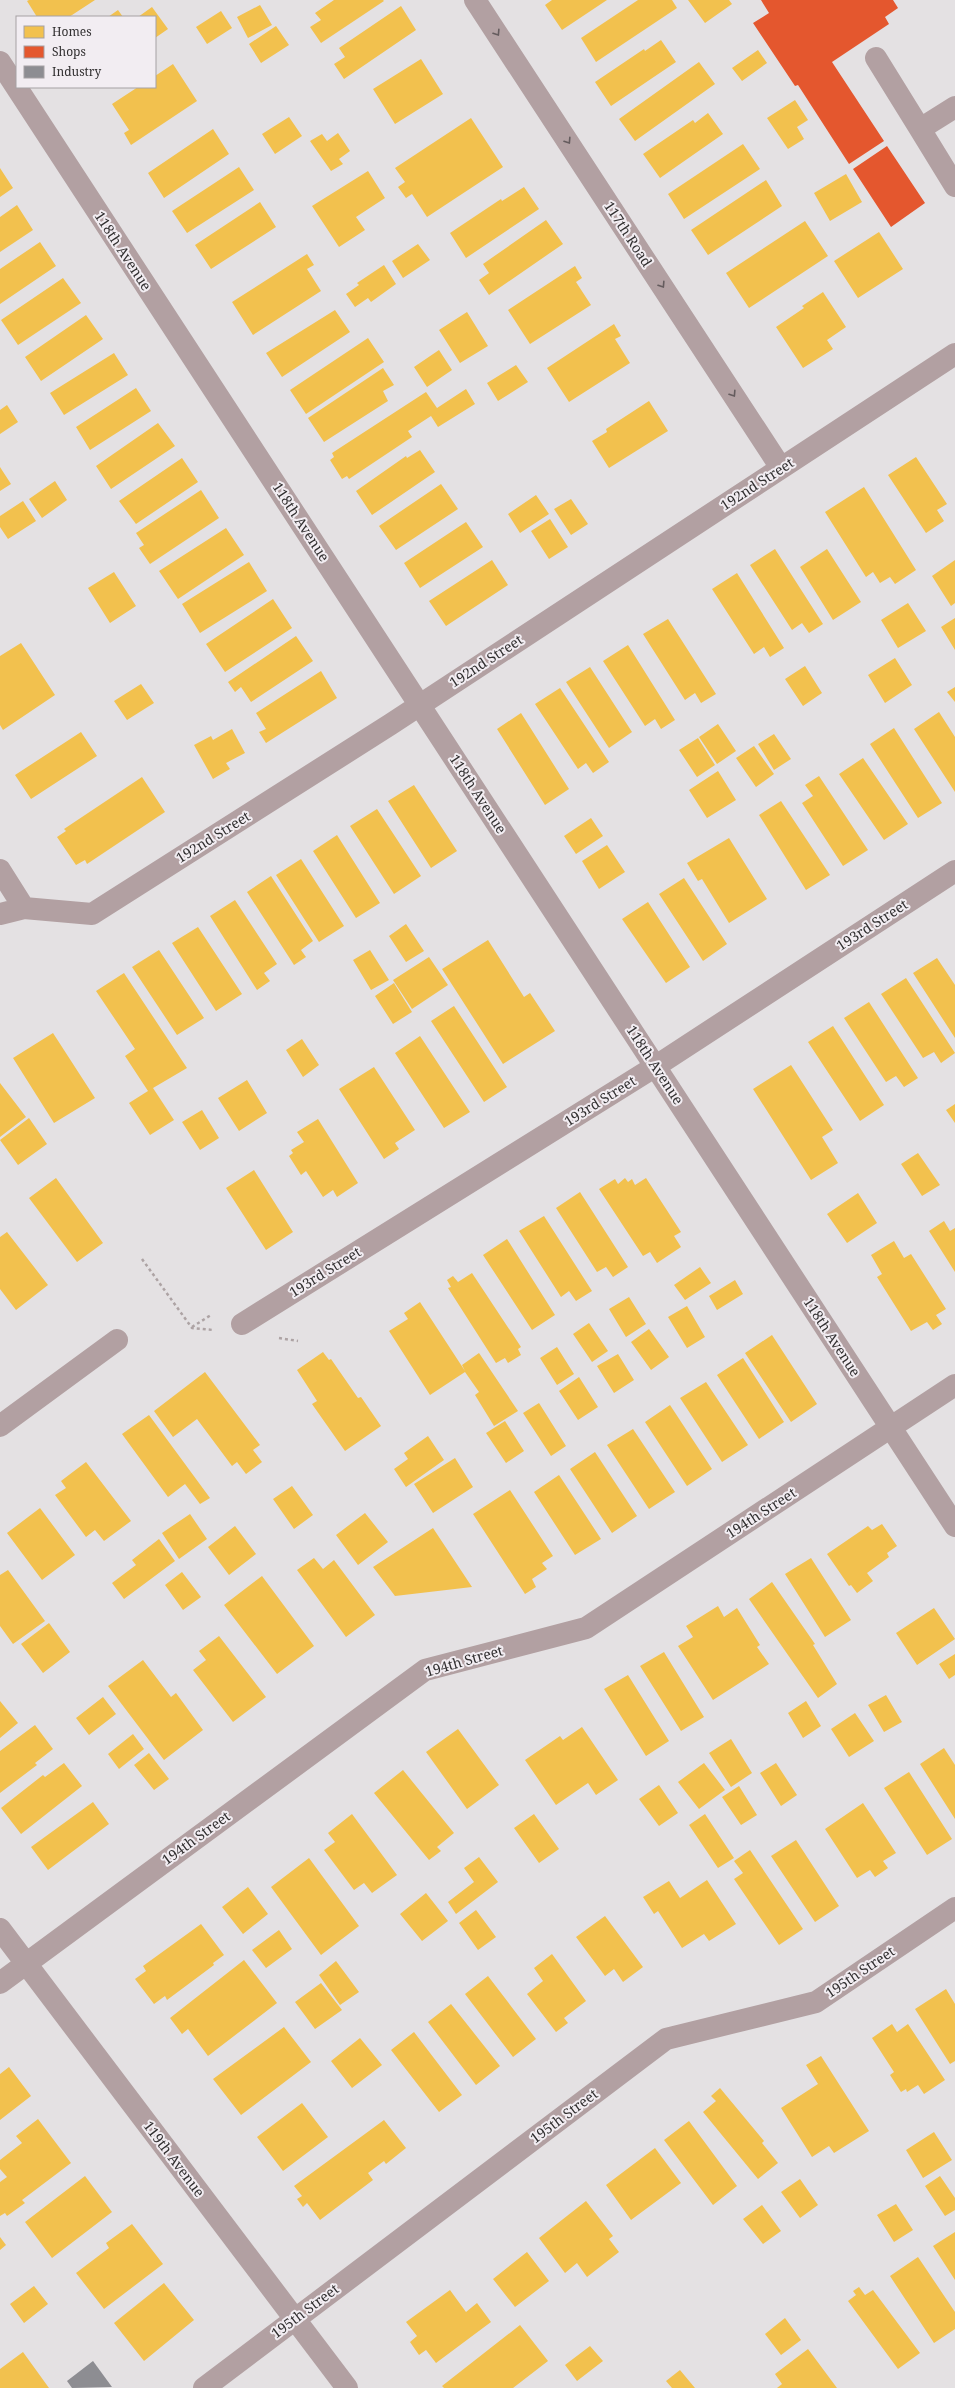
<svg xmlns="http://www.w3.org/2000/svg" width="955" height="2388" font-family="'Noto Serif',serif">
	<rect width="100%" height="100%" fill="#e4e1e3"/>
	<!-- homes -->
	<path fill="#f2c14e" d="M29,0h66l-26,17h-32l-10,-16z
		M334,0h49l1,1 -63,42 -11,-16 11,-7 -6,-7z
		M552,0h55l-45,30 -17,-25z
		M638,0h34l5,8 -81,54 -15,-24z
		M688,0h41l3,4 -27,19z
		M260,5l12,20 -24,13 -11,-21z
		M401,6l15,24 -72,49 -10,-15 11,-7 -6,-9z
		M152,7l16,22 -13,9v-21h-17z
		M118,10l5,7h-15z
		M221,11l11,17 -25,16 -11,-17z
		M276,26l13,19 -28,18 -12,-19z
		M661,40l15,22 -65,44 -16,-24 49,-33 1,2z
		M758,50l9,13 -25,18 -10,-13z
		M421,59l22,35 -48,30 -22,-35z
		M699,62l16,22 -80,57 -16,-22z
		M173,64l24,37 -66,44 -7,-12 5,-3 -17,-26 26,-17h17v-11z
		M795,100l13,20 -11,7 7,12 -16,10 -21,-31z
		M708,113l15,21 -63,44 -17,-24 50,-34 2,3z
		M289,117l13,19 -27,18 -13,-20z
		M471,118l32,49 -76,50 -15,-23 -6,4 -8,-11 7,-5 -10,-14z
		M213,129l16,25 -65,44 -16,-25z
		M338,133l12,18 -11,8 4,5 -12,7 -21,-30 12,-7 5,7z
		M743,144l17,25 -76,50 -16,-25z
		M239,167l15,23 -67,43 -15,-22z
		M0,168l13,20 -13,9z
		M368,171l17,27 -29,19 9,13 -26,17 -27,-41z
		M846,174l16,28 -32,19 -16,-28z
		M766,180l16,26 -74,49 -17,-25z
		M524,187l15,22 -73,49 -16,-25 51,-34 1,2z
		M260,202l16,25 -65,42 -16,-24z
		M17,205l16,25 -33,22v-35z
		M546,220l17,24 -74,51 -10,-15 10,-7 -6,-9z
		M805,221l23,35 -79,52 -23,-35z
		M879,232l24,37 -45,29 -24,-37z
		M40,242l16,24 -56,38v-35z
		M418,244l12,16 -27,18 -11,-17z
		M307,254l7,11 -7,4 14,22 -68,44 -21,-33z
		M384,265l12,19 -25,18 -3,-4 -13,9 -9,-13 13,-9 -2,-2z
		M575,266l7,12 -6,4 15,23 -61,39 -22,-34z
		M63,278l18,25 -63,42 -17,-25z
		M823,292l23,35 -19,13 6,9 -30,19 -27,-41 28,-19 -2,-2z
		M335,310l15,22 -68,45 -16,-24z
		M467,312l21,34 -28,17 -21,-33z
		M86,315l17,24 -62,42 -16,-24z
		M614,324l7,12 -6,3 15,24 -61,39 -22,-34z
		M368,338l16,24 -78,52 -16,-24z
		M439,350l13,20 -25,17 -13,-20z
		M114,353l14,22 -64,40 -14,-22z
		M516,365l12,17 -30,19 -11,-18z
		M383,368l11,17 -11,6 5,10 -64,41 -16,-24z
		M136,388l15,23 -61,39 -14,-23z
		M466,389l9,15 -37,23 -7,-11 -23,15 4,6 -63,42 -2,-3 -5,3 -12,-19 4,-3 -2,-4 94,-61 11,16z
		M649,401l19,30 -59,37 -17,-27 15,-9 -1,-3z
		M7,405l11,17 -18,12v-24z
		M158,423l17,23 -64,43 -15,-23z
		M420,450l15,22 -63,43 -16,-24 50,-35 1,2z
		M916,457l31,47 -10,6 7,11 -18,12 -38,-58z
		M182,458l16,24 -62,42 -17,-23z
		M0,467l11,17 -11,7z
		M55,481l12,19 -25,18 -13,-19z
		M441,484l17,25 -62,41 -17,-24z
		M864,487l52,83 -21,14 -5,-7 -10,6 -7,-11 -7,5 -41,-65z
		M201,490l18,28 -69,46 -11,-16 5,-3 -8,-12z
		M536,495l13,19 -29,19 -12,-19z
		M571,499l17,25 -17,11 -17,-26z
		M23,501l13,20 -28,18 -8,-12v-11z
		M550,519l18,28 -19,12 -18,-28z
		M466,522l17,25 -63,41 -16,-25z
		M226,528l18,27 -66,44 -19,-28z
		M775,549l48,75 -14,9 -7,-10 -10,7 -42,-65z
		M827,549l34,53 -28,18 -33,-53z
		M492,560l16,25 -62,41 -17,-25z
		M955,560v43l-4,3 -19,-30z
		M249,562l18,29 -67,42 -18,-29z
		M114,572l22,34 -26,17 -22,-35z
		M737,573l47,75 -14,9 -6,-10 -10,7 -42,-65z
		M273,599l19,29 -67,44 -19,-28z
		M908,603l18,28 -28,17 -17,-28z
		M955,618v32l-14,-23z
		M668,619l48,75 -15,9 -6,-10 -10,7 -42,-66z
		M296,636l17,25 -62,41 -10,-15 -6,5 -7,-10z
		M21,643l34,52 -52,35 -3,-5v-69z
		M628,645l47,75 -14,9 -6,-10 -10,7 -42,-65z
		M895,658l17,27 -27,18 -17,-28z
		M805,666l17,27 -19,13 -18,-27z
		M590,667l42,65 -23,16 -43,-66z
		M321,671l16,27 -71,45 -7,-11 7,-3 -10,-16z
		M141,684l13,19 -27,17 -13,-19z
		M955,687v15l-8,-10z
		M560,688l49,74 -16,11 -7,-10 -8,6 -43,-65z
		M939,712l16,25v55l-41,-63z
		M521,713l48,76 -24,16 -48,-76z
		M718,724l18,27 -19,13 -18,-27z
		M894,728l48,75 -24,15 -48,-74z
		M232,729l13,24 -19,10 4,6 -17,10 -19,-34 17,-9 2,4z
		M81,732l16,24 -66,43 -16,-24z
		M774,734l17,25 -17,11 -16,-26z
		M698,738l17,27 -18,12 -18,-27z
		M754,746l20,28 -18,13 -20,-29z
		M863,758l45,66 -24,16 -45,-66z
		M718,771l18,29 -29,18 -18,-28z
		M819,776l49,74 -25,16 -41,-63 11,-7 -8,-11z
		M142,777l23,35 -78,52 -2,-4 -9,5 -19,-28 9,-6 -2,-2z
		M414,785l43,66 -26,17 -43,-67z
		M781,801l49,74 -24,15 -47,-75z
		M377,809l44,67 -27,18 -44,-68z
		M591,818l12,18 -27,18 -12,-18z
		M337,835l43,68 -24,15 -43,-67z
		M729,838l38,61 -38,24 -27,-44 -4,2 -11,-18z
		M607,845l18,27 -26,17 -17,-28z
		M301,859l43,67 -25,16 -43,-67z
		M271,876l42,65 -12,9 5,7 -12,8 -47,-73z
		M684,878l43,66 -24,17 -44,-67z
		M235,900l42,64 -13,9 6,8 -13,9 -47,-74z
		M648,902l42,65 -24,16 -44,-64z
		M406,924l18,27 -18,11 -17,-26z
		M198,927l44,67 -26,17 -44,-68z
		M488,940l36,57 6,-4 25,38 -52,33 -61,-95z
		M159,950l45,68 -27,17 -45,-68z
		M370,950l19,30 -18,10 -18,-30z
		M429,957l19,28 -36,24 -19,-29z
		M937,958l18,27v53l-42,-65z
		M124,973l63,95 -34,20 21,32 -24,15 -21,-32 19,-12 -23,-35 10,-7 -39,-58z
		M906,978l49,75 -14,10 -7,-11 -11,6 -42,-64z
		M394,983l18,29 -19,12 -18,-28z
		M869,1002l49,76 -14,9 -8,-11 -10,6 -42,-64z
		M454,1006l53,81 -23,15 -53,-81z
		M833,1026l51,79 -24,16 -52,-79z
		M53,1033l42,65 -41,25 -41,-65z
		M420,1036l50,76 -26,16 -49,-75z
		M302,1039l17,26 -16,12 -17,-27z
		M791,1065l42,65 -11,7 16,26 -27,17 -58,-91z
		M374,1067l41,63 -20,13 4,6 -15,10 -45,-70z
		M247,1080l20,33 -28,18 -21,-33z
		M0,1083l26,34 -26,20z
		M955,1104v19l-9,-13z
		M202,1110l17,28 -19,12 -18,-28z
		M29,1118l18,26 -29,21 -18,-25z
		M318,1119l40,64 -21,14 -4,-7 -10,7 -17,-26 -5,4 -12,-19 4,-3 -2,-3 13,-8 -7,-10z
		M918,1153l22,32 -18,11 -21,-32z
		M254,1170l39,62 -27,18 -40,-62z
		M56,1178l47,65 -26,19 -48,-64z
		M625,1178l3,4 4,-3 3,6 11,-7 35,54 -7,4 7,11 -24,16 -7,-11 -7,4 -44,-67 16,-10 3,5z
		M580,1192l48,75 -15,10 -7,-10 -9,5 -41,-64z
		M858,1193l19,30 -30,20 -20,-29z
		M544,1216l48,75 -16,10 -7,-10 -8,6 -42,-66z
		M944,1221l6,10 5,-3v44l-26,-41z
		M7,1232l41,53 -32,25 -16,-21v-52z
		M507,1239l48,76 -23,15 -49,-75z
		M894,1241l10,17 7,-4 35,55 -10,6 6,9 -9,6 -6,-8 -16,9 -34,-54 5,-3 -11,-19z
		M700,1267l11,16 -26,17 -11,-15z
		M472,1273l49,74 -3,2 3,6 -13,8 -3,-5 -9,5 -48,-75 3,-1 -4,-7 6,-4 5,6z
		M735,1280l8,14 -26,16 -8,-14z
		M629,1297l17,27 -20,13 -17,-28z
		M420,1302l45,69 -3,-6 17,-12 39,58 -24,15 -19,-31 4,-3 -14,-20 -35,23 -41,-64 19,-12 -4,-6z
		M687,1306l18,31 -18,11 -19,-31z
		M589,1323l19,28 -16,11 -19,-28z
		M649,1329l20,28 -18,13 -20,-28z
		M772,1335l45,69 -26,18 -46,-69z
		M557,1347l17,27 -17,11 -17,-27z
		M323,1352l6,8 2,-1 27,39 3,-1 20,29 -36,25 -33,-47 5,-3 -20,-31z
		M618,1354l16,26 -20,13 -17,-27z
		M743,1358l41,64 -25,17 -42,-64z
		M205,1372l55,73 -7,5 9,12 -16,12 -9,-12 -5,4 -35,-47 -24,18 -19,-26z
		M579,1377l19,30 -20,13 -19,-29z
		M706,1382l42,63 -26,17 -42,-64z
		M539,1403l27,43 -15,10 -28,-43z
		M670,1405l42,64 -25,17 -42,-64z
		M149,1415l61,83 -10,6 -15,-20 -17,13 -46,-63z
		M505,1421l19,30 -18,12 -20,-30z
		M633,1429l42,63 -26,17 -42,-64z
		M428,1436l16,24 -38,27 -12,-18 14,-10 -4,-6z
		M595,1452l42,64 -25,17 -42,-64z
		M455,1458l18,29 -40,26 -19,-29z
		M86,1462l45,59 -27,20 -9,-11 -9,7 -31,-42 11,-7 -5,-7z
		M559,1475l42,64 -26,16 -41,-63z
		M292,1486l21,29 -19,14 -21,-30z
		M510,1490l43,66 -11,7 5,6 -15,10 4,8 -11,7 -52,-80z
		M40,1508l35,47 -33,25 -35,-47z
		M365,1513l23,29 -30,23 -22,-30z
		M190,1514l17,25 -28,20 -17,-26z
		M882,1524l15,22 -10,7 2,4 -22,16 6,8 -16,12 -6,-8 -2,1 -22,-32 41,-28 4,4z
		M235,1526l21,28 -27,21 -21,-28z
		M433,1528l39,59 -77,9 -22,-29z
		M159,1539l16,22 -51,38 -12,-16 24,-18 -4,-5z
		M314,1558l9,11 11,-9 41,55 -29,22 -49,-67z
		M811,1558l40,62 -26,17 -40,-63z
		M8,1570l37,51 -32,23 -13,-18v-51z
		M182,1572l19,25 -18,13 -18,-25z
		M262,1576l52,70 -37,28 -53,-69z
		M772,1582l43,62 -2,1 24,39 -19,14 -69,-99z
		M718,1606l6,11 13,-9 23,37 -3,2 12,17 -56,36 -35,-54 15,-9 -7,-11z
		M934,1608l21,31 -38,26 -21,-32z
		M49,1623l21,29 -27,21 -22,-29z
		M219,1636l47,61 -33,25 -40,-52 13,-10 -7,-9z
		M664,1652l40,65 -23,14 -41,-65z
		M955,1654v21l-6,4 -10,-15z
		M143,1660l28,37 5,-4 27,37 -39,30 -56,-74z
		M628,1675l41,66 -23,15 -42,-67z
		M886,1695l16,27 -18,10 -16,-27z
		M103,1697l13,17 -27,21 -13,-17z
		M0,1701l18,22 -18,15z
		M806,1701l15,25 -18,12 -15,-25z
		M855,1713l19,28 -25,16 -18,-28z
		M35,1725l18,24 -18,14 2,2 -37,28v-42z
		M582,1727l36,53 -22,15 -8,-12 -32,22 -31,-45 35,-24 3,4z
		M458,1729l41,56 -32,24 -41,-57z
		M133,1734l11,15 -25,20 -11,-15z
		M731,1739l21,34 -21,14 -22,-34z
		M944,1748l11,17v54l-35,-55z
		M149,1753l20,26 -15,11 -20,-25z
		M64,1763l18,23 -61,48 -20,-26 42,-33 2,2z
		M704,1763l21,27 -26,19 -21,-27z
		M776,1763l21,32 -16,11 -21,-33z
		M403,1770l51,63 -17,14 4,4 -12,9 -55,-67z
		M909,1772l43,67 -25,16 -43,-67z
		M659,1785l19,28 -19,13 -20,-27z
		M739,1786l18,29 -16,10 -19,-28z
		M93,1802l16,22 -61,46 -17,-23z
		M863,1803l33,50 -13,8 5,7 -13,9 -5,-7 -13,8 -32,-49z
		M352,1814l45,61 -25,18 -8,-10 -10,7 -30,-40 11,-8 -7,-9z
		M534,1814l25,35 -20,14 -25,-35z
		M705,1814l29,44 -16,10 -29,-43z
		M796,1840l43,66 -24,16 -44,-66z
		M750,1850l53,79 -24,16 -45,-66 9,-6 -9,-12z
		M479,1857l19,25 -42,32 -8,-12 26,-20 -10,-14z
		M309,1858l50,68 -38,29 -50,-68z
		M707,1880l29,44 -27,17 -5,-7 -22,14 -24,-37 -4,3 -11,-17 26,-16 11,17z
		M248,1887l20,27 -25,20 -21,-27z
		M426,1893l22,28 -26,20 -22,-27z
		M476,1910l20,27 -18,13 -19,-27z
		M605,1916l38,51 -20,15 -9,-13 -9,7 -29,-39z
		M201,1924l23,31 -11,8 1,2 -47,35 -2,-4 -11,8 -19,-25 11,-8 -3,-5z
		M279,1930l13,19 -26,19 -14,-18z
		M552,1954l34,47 -22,17 4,5 -12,9 -29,-38 16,-13 -9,-13z
		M244,1960l33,43 -69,53 -20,-27 -6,5 -12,-16z
		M336,1961l23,31 -19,13 -21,-30z
		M488,1976l48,63 -23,18 -48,-63z
		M321,1983l21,27 -27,19 -20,-27z
		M946,1989l9,15v57l-5,3 -35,-55z
		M451,2004l49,62 -24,19 -48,-63z
		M892,2024l5,8 11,-8 37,56 -21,14 -6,-9 -11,7 -1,-3 -5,3 -11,-17 4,-3 -22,-34z
		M284,2027l27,35 -70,53 -28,-36z
		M414,2032l48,63 -23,17 -48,-62z
		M360,2038l22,27 -30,23 -21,-27z
		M821,2056l48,75 -35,22 -5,-7 -17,11 -31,-49 37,-24 -12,-19z
		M9,2067l22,29 -31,24v-46z
		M720,2088l44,53 -2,2 16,20 -20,16 -55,-67 13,-11 -5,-5z
		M302,2103l26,34 -45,34 -26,-34z
		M38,2119l33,44 -49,37 3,3 -18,13 -2,-3 -5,3v-34l7,-5 -7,-8v-9l22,-17 -6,-7z
		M384,2120l22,28 -20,16 -2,-3 -16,12 5,7 -53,40 -13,-17 -4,4 -6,-8 5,-3 -8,-10z
		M689,2121l48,65 -24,19 -49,-65z
		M934,2132l18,28 -29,18 -17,-28z
		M655,2148l26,35 -50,37 -25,-35z
		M85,2176l27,36 -60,46 -27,-36z
		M940,2176l15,22v12l-10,6 -20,-30z
		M800,2179l18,26 -18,13 -19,-26z
		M586,2201l27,35 -4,3 10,13 -32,25 -10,-14 -12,10 -26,-35z
		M896,2204l17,26 -19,12 -17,-27z
		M762,2205l19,26 -18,13 -20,-25z
		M132,2224l31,40 -59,45 -28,-36 33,-25 -3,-5z
		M955,2232v48l-22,-34z
		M0,2237l6,8 -6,5z
		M527,2252l22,29 -34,26 -22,-28z
		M918,2257l37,55v17l-21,14 -44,-67z
		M164,2283l30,37 -50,41 -30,-38z
		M34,2286l14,18 -24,19 -14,-19z
		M859,2287l6,8 8,-5 47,63 -22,16 -50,-68 8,-6 -3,-4z
		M450,2290l16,22 11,-9 14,19 -55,41 -10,-13 -7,5 -9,-13 7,-6 -11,-14z
		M785,2318l16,22 -20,15 -16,-21z
		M520,2325l28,36 -35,27h-69l-2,-2z
		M590,2346l13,15 -26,20 -12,-16z
		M808,2349l29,39h-60l5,-4 -7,-10z
		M23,2352l26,36h-49v-19z
		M680,2370l15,18h-23l-6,-7z"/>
	<!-- shops -->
	<path fill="#e4572e" d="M761,0h132l5,8 -13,9 4,7 -57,38 52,79 -35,23 -51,-79 -3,1 -42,-63 16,-10z
		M887,146l38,57 -34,24 -38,-58z"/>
	<!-- industry -->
	<path fill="#8d8d92" d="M93,2361l19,26 -40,1 -5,-7z"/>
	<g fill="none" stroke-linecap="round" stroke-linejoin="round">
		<!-- path -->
		<path stroke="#ada3a4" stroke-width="2.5" stroke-dasharray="3 3" stroke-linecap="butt" d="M142,1259l50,69 21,2
			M192,1327l19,-12
			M279,1338l19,3"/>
		<!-- minor -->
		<path stroke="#b2a0a2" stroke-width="22" d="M475,0l306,468
			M876,58l44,71
			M0,62l955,1464
			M955,107l-35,22 35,57
			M0,870l24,38
			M0,914l24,-6 68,6 299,-190 564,-370
			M242,1324l414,-258 299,-195
			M0,1426l117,-86
			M0,1929l347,459
			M0,1983l425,-313 161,-42 369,-243
			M204,2388l462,-349 150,-37 139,-94"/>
	</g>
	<!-- one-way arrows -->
	<defs><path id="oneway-chevron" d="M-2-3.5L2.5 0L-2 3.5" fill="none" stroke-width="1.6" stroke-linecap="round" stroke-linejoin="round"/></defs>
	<g stroke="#655c5e">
		<use href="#oneway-chevron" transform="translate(497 33) rotate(57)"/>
		<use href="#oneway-chevron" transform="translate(568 141) rotate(57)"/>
		<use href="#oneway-chevron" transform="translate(662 285) rotate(57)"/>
		<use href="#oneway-chevron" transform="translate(733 394) rotate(57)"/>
	</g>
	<g text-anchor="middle" stroke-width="4" stroke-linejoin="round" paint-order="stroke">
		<!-- street labels -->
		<g font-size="14" fill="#312f30" stroke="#f2edf2">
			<text transform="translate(628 234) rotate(57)" y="5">117th Road</text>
			<text transform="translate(123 251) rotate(57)" y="5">118th Avenue</text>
			<text transform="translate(757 484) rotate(-33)" y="5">192nd Street</text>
			<text transform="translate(301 522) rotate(57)" y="5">118th Avenue</text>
			<text transform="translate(486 661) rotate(-33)" y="5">192nd Street</text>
			<text transform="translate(478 794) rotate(57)" y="5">118th Avenue</text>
			<text transform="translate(213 837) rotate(-32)" y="5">192nd Street</text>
			<text transform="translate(872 925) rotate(-33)" y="5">193rd Street</text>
			<text transform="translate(655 1065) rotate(57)" y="5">118th Avenue</text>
			<text transform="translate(600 1101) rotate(-32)" y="5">193rd Street</text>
			<text transform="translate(325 1272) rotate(-32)" y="5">193rd Street</text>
			<text transform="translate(832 1337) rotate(57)" y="5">118th Avenue</text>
			<text transform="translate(761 1513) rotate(-33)" y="5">194th Street</text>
			<text transform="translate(464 1661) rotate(-16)" y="5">194th Street</text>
			<text transform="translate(196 1838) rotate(-36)" y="5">194th Street</text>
			<text transform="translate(860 1972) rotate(-34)" y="5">195th Street</text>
			<text transform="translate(564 2116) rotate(-37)" y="5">195th Street</text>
			<text transform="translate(174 2159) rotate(53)" y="5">119th Avenue</text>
			<text transform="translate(305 2311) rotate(-37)" y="5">195th Street</text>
		</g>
	</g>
	<!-- legend -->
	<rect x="16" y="16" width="140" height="72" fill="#f2edf2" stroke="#a5a1a4"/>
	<rect x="24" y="26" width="20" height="12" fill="#f2c14e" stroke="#a5a1a4"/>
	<text x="52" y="36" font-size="12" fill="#312f30">Homes</text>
	<rect x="24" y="46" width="20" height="12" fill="#e4572e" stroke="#a5a1a4"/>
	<text x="52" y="56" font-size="12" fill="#312f30">Shops</text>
	<rect x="24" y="66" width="20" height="12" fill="#8d8d92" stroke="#a5a1a4"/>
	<text x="52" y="76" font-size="12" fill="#312f30">Industry</text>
</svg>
